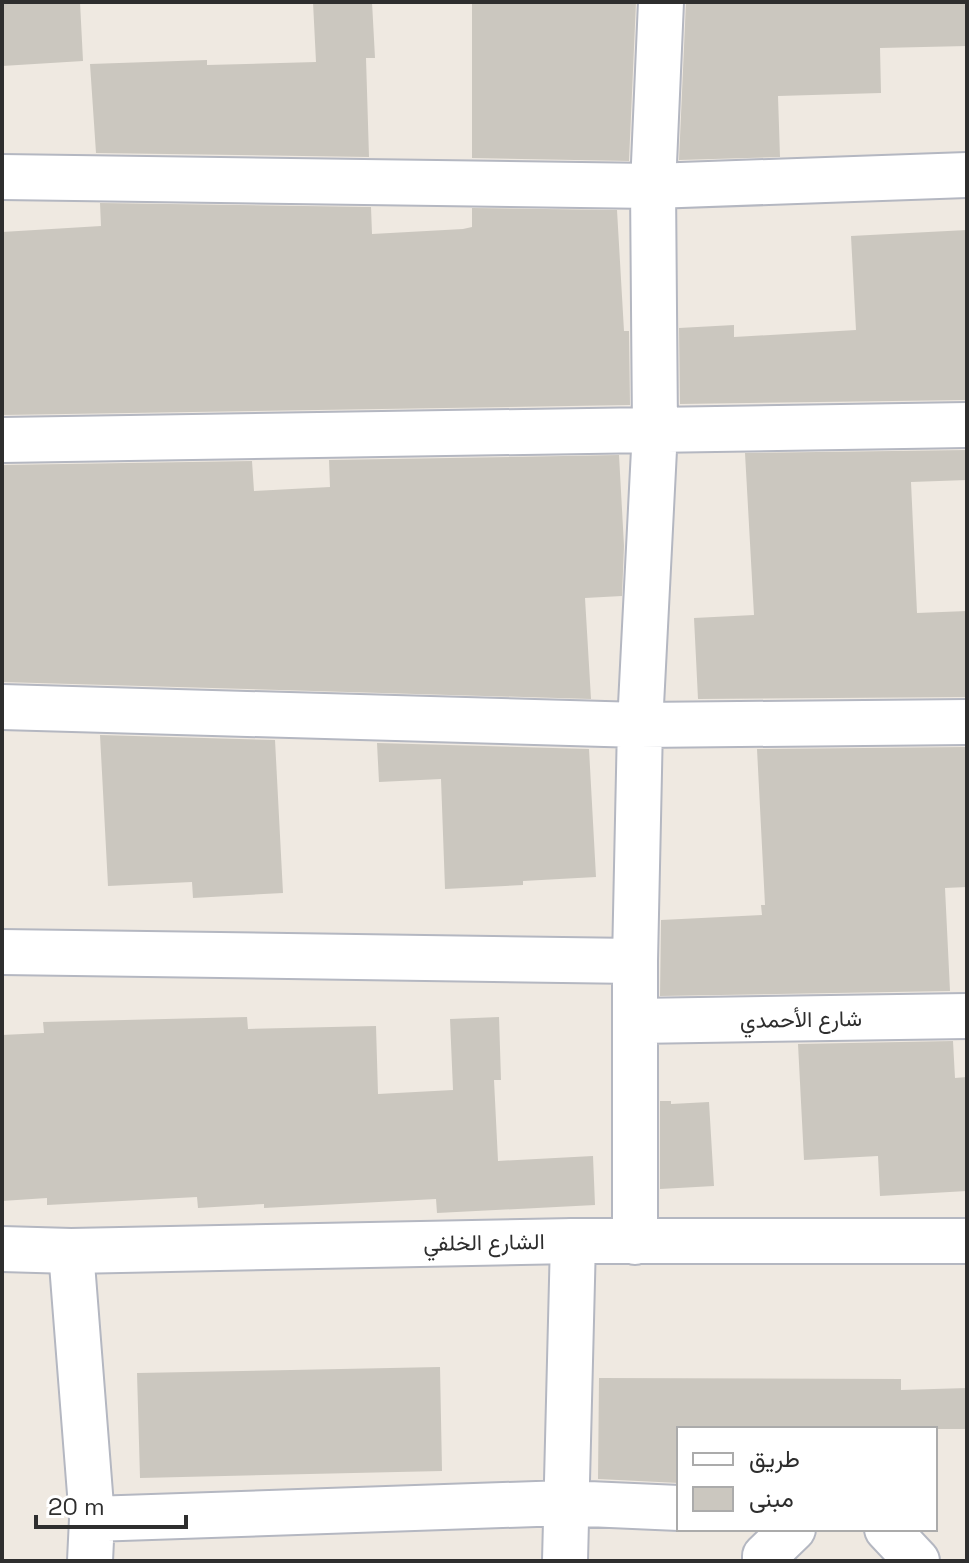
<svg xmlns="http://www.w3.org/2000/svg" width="969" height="1563" font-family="'Space Grotesk',Vazirmatn,sans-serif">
	<rect width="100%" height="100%" fill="#efe9e1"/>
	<!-- building -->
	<path fill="#cbc7bf" d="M2,2h78l3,59 -81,5z
		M313,2h59l3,56h-9l3,99 -273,-4 -6,-89 117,-4v5l109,-3z
		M472,2h164l-7,159 -157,-3z
		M686,2h281v44l-87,2 1,45 -103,3 2,61 -101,3z
		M100,203l271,4 1,27 91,-5 9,-2v-19l145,2 7,121h5l1,74 -628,10v-183l99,-6z
		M967,230v170l-287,4 -1,-76 55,-3v12l122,-7 -5,-94z
		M967,450v30l-56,2 6,131 50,-2v86l-269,2 -4,-81 60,-3 -9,-162z
		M619,455l5,91 -2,50 -37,2 6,101 -589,-17v-217l250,-4 2,30 76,-4 -1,-27z
		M100,735l175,5 8,153 -90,5 -1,-16 -84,4z
		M377,743l212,6 7,128 -73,4v4l-78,4 -4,-110 -62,3z
		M967,747v140l-22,1 5,103 -290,5 1,-76 101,-5 -1,-10h4l-8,-156z
		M247,1017l1,12 128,-3 2,68 75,-4 -3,-71 49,-2 2,63h-7l4,81 95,-5 2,49 -158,8 -1,-14 -172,9v-4l-66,4 -1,-11 -150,8v-7l-45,3v-166l42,-2 -1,-11z
		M953,1041l2,37 12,-1v114l-87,5 -2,-40 -74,4 -6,-116z
		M660,1101h11v3l38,-2 5,84 -54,3z
		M440,1367l2,104 -302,7 -3,-105z
		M599,1378l302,1v11l66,-2v41h-288v54l-81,-4z"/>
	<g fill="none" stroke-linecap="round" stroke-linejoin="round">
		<defs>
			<path id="street" d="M2,177l651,9 314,-11
				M2,440l965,-15
				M2,707l638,18 327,-3
				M2,952l633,9
				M635,1021l332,-5
				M635,1242v-281l5,-236 15,-295 -2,-244 8,-184
				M71,1251l21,268 -2,42
				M92,1519l473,-16 114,5
				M887,1529l30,32
				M565,1561l8,-320
				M765,1561v-5l28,-27"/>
			<path id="secondary" d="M2,1249l69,2 502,-10h394"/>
		</defs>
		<!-- street casing -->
		<use href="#street" stroke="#b4b7c1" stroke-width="48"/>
		<!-- secondary casing -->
		<use href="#secondary" stroke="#b4b7c1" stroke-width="48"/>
		<!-- street -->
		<use href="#street" stroke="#fff" stroke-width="44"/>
		<!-- secondary -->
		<use href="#secondary" stroke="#fff" stroke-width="44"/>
	</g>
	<g text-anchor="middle" stroke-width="6" stroke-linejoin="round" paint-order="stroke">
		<!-- street labels -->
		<g font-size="22" fill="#2e2e2e" stroke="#fff">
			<text transform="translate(801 1019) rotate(-1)" y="8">شارع الأحمدي</text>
			<text transform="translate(484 1242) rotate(-1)" y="8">الشارع الخلفي</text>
		</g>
	</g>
	<!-- border -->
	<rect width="969" height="1563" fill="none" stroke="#2e2e2e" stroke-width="8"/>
	<!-- legend -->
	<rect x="677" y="1427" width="260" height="104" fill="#ffffff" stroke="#ababab" stroke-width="2"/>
	<rect x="693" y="1453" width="40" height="12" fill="#ffffff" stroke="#ababab" stroke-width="2"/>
	<text x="749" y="1467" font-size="24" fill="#2e2e2e">طريق</text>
	<rect x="693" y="1487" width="40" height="24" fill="#cbc7bf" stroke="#ababab" stroke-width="2"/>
	<text x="749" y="1507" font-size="24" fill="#2e2e2e">مبنى</text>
	<!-- scale -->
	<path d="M36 1515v12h150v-12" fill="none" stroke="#2e2e2e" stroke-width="4"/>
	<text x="48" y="1515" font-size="24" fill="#2e2e2e" stroke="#ffffff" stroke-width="6" paint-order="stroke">20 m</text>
</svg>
